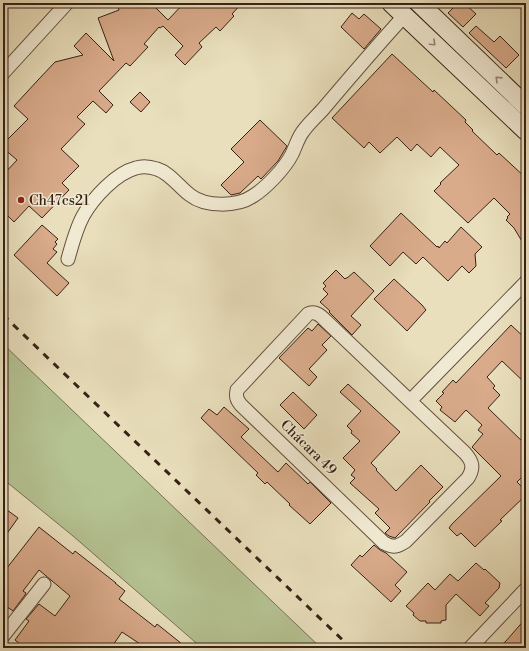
<svg xmlns="http://www.w3.org/2000/svg" width="529" height="651" font-family="'Libre Bodoni',serif">
	<rect width="100%" height="100%" fill="#e9dfbc"/>
	<filter id="stains"><feTurbulence type="fractalNoise" baseFrequency=".005" numOctaves="4"/><feColorMatrix values="0 0 0 0 .2 0 0 0 0 .09 0 0 0 0 .02 0 0 0 .5 -.17"/></filter>
	<radialGradient id="worn" r=".72"><stop offset=".6" stop-color="#630" stop-opacity="0"/><stop offset="1" stop-color="#630" stop-opacity=".3"/></radialGradient>
	<!-- green -->
	<path fill="#b5c292" stroke="#767254" d="M3,344l318,304h-119l-129,-112 -70,-57z"/>
	<!-- building -->
	<path fill="#d9ab8b" stroke="#372117" d="M117,3h34l17,17 16,-17h58l-10,11 2,2 -14,15 -4,-4 -17,16 3,4 -17,18 -10,-10 8,-9 -20,-20 -3,2 -1,-1 -15,17 4,3 -18,19 -4,-3 -27,28 14,14 -7,8 -13,-12 -16,16 8,7 -24,25 18,17 -17,17 7,7 -27,28 -13,-12 -15,16 -11,-11v-36l14,-15 -14,-12v-4l25,-25 -14,-13 24,-26 17,-18 28,-7 -9,-9 12,-13 28,28 -16,-43 21,-8z
		M458,3h6l12,11 -13,13 -15,-14z
		M352,13l7,6 5,-5 17,15 -17,20 -23,-22z
		M476,26l18,16 6,-6 19,19 -13,13 -37,-35z
		M392,54l41,38 1,-2 32,30 -1,2 8,8 -1,1 25,24 2,-2 27,25v70l-12,-20 -8,-8 2,-2 -1,-1 3,-3 -16,-16 -26,25 -34,-32 7,-7 -1,-1 19,-18 -19,-18 -9,10 -14,-13 -6,7 -14,-14 -17,16 -11,-11 -5,6 -32,-30z
		M140,92l10,10 -9,10 -11,-10z
		M260,120l27,26 -9,15 -17,18 -3,-3 -18,17 -9,2 -10,-10 23,-23 -13,-13z
		M401,213l36,34 1,-1 1,2 6,-7 2,2 14,-16 21,20 -7,7 1,12 -7,7 -7,-7 -14,15 -25,-24 -7,7 -13,-12 -13,14 -20,-20z
		M42,225l16,14 -3,3 2,2 -4,5 4,3 -10,11 22,20 -12,13 -43,-41z
		M336,270l9,9 1,-1h1l7,-6 20,19 -23,25 10,9 -9,10 -23,-23 1,-1 -10,-9 8,-8 -5,-5 3,-3 -3,-3z
		M394,279l28,26 4,5 -19,21 -33,-32z
		M318,324l13,12 -9,9 5,5 -18,19 8,8 -8,9 -30,-28 29,-30 4,3z
		M511,325l15,14v45l-24,-23 -15,16 8,9 -2,2 7,7 -12,13 38,37v28l-9,9 9,9v4l-26,25 2,1 -27,26 -14,-14 -4,3 -8,-8 3,-4 49,-48 -29,-29 11,-13 -5,-4 4,-5 -16,-15 -11,12 -15,-12 2,-3 -6,-6 8,-8 -2,-1 11,-12 3,3z
		M348,384l52,48 -29,31 6,6 -1,1 20,21 25,-26 22,22 -14,14 1,1 -35,36 -6,-2 -4,-3 5,-5 -15,-15 4,-4 -29,-26 5,-5 -4,-3 4,-5 -12,-12 17,-17 -9,-8 1,-2 -5,-5 14,-15 -21,-19z
		M293,392l24,23 -13,14 -24,-24z
		M224,407l25,22 -8,8 37,35 8,-9 22,21 2,-2 21,21 -21,21 -21,-19 1,-1 -23,-22 -2,2 -9,-9 2,-2 -57,-55 8,-9 8,6z
		M3,507l15,11 -15,21z
		M39,527l34,27 2,-3 41,32h-1l10,8 -6,8 36,28 2,-3 30,24h-41l-24,-16 -11,16h-96l4,-5 -4,-3 14,-19 -3,-2 13,-15 16,12 15,-20 -31,-26 -16,21 3,2 -1,2 -12,16 -10,-7v-31z
		M374,545l6,5 6,3 21,19 -12,13 6,6 -10,11 -40,-37 9,-10 2,2z
		M476,563l8,7 1,-1 15,14 -1,5 -14,15 4,3 -9,10 -24,-22 -10,11v15l-5,1v2h-15v-2h-6l-7,-6 1,-2 -8,-7 22,-23 7,7 15,-16 8,7z
		M526,618v30h-28l8,-7z"/>
	<g fill="none" stroke-linecap="round" stroke-linejoin="round">
		<defs>
			<path id="minor" d="M3,73l64,-70
				M68,259c4,-15 8,-30 15,-43 10,-18 33,-43 53,-48 6,-2 15,-1 21,1 13,4 22,18 33,26 15,12 47,12 63,1 13,-8 32,-28 39,-42 4,-8 6,-17 12,-24 6,-8 14,-15 20,-22 27,-32 53,-62 80,-92
				M410,401l55,52c8,9 9,15 3,25l-62,63c-9,6 -12,7 -22,2l-143,-138c-5,-6 -5,-9 -4,-15l71,-76c7,-4 13,2 18,7l84,80 116,-119
				M3,636l41,-52
				M470,648l56,-59"/>
			<path id="secondary" d="M391,3l135,128
				M419,3l107,103"/>
		</defs>
		<!-- minor casing -->
		<use href="#minor" stroke="#645040" stroke-width="15"/>
		<!-- secondary casing -->
		<use href="#secondary" stroke="#372117" stroke-width="20"/>
		<!-- minor -->
		<use href="#minor" stroke="#f1ead3" stroke-width="13"/>
		<!-- secondary -->
		<use href="#secondary" stroke="#f1ead3" stroke-width="18"/>
		<!-- rail -->
		<path stroke="#372117" stroke-width="3" stroke-dasharray="7 7" stroke-linecap="butt" d="M3,315l348,333"/>
	</g>
	<!-- one-way arrows -->
	<defs><path id="oneway-chevron" d="M-2-3.5L2.5 0L-2 3.5" fill="none" stroke-width="1.6" stroke-linecap="round" stroke-linejoin="round"/></defs>
	<g stroke="#948675">
		<use href="#oneway-chevron" transform="translate(433 43) rotate(43)"/>
		<use href="#oneway-chevron" transform="translate(498 79) rotate(-136)"/>
	</g>
	<!-- markers -->
	<circle fill="#8f2418" stroke="#f1ead3" stroke-width="1.5" cx="21" cy="200" r="4"/>
	<g text-anchor="middle" stroke-width="3" stroke-linejoin="round" paint-order="stroke">
		<!-- poi labels -->
		<g font-size="14" fill="#372117" stroke="#f1ead3" text-anchor="start">
			<text x="29" y="205">Ch47cs21</text>
		</g>
		<!-- street labels -->
		<g font-size="14" fill="#372117" stroke="#f1ead3">
			<text transform="translate(309 447) rotate(44)" y="5">Chácara 49</text>
		</g>
	</g>
	<!-- margin -->
	<rect width="529" height="651" fill="none" stroke="#e9dfbc" stroke-width="16"/>
	<rect x="4" y="4" width="521" height="643" fill="none" stroke="#372117" stroke-width="2"/>
	<rect x="8" y="8" width="513" height="635" fill="none" stroke="#372117"/>
	<rect width="100%" height="100%" filter="url(#stains)"/>
	<rect width="100%" height="100%" fill="url(#worn)"/>
</svg>
